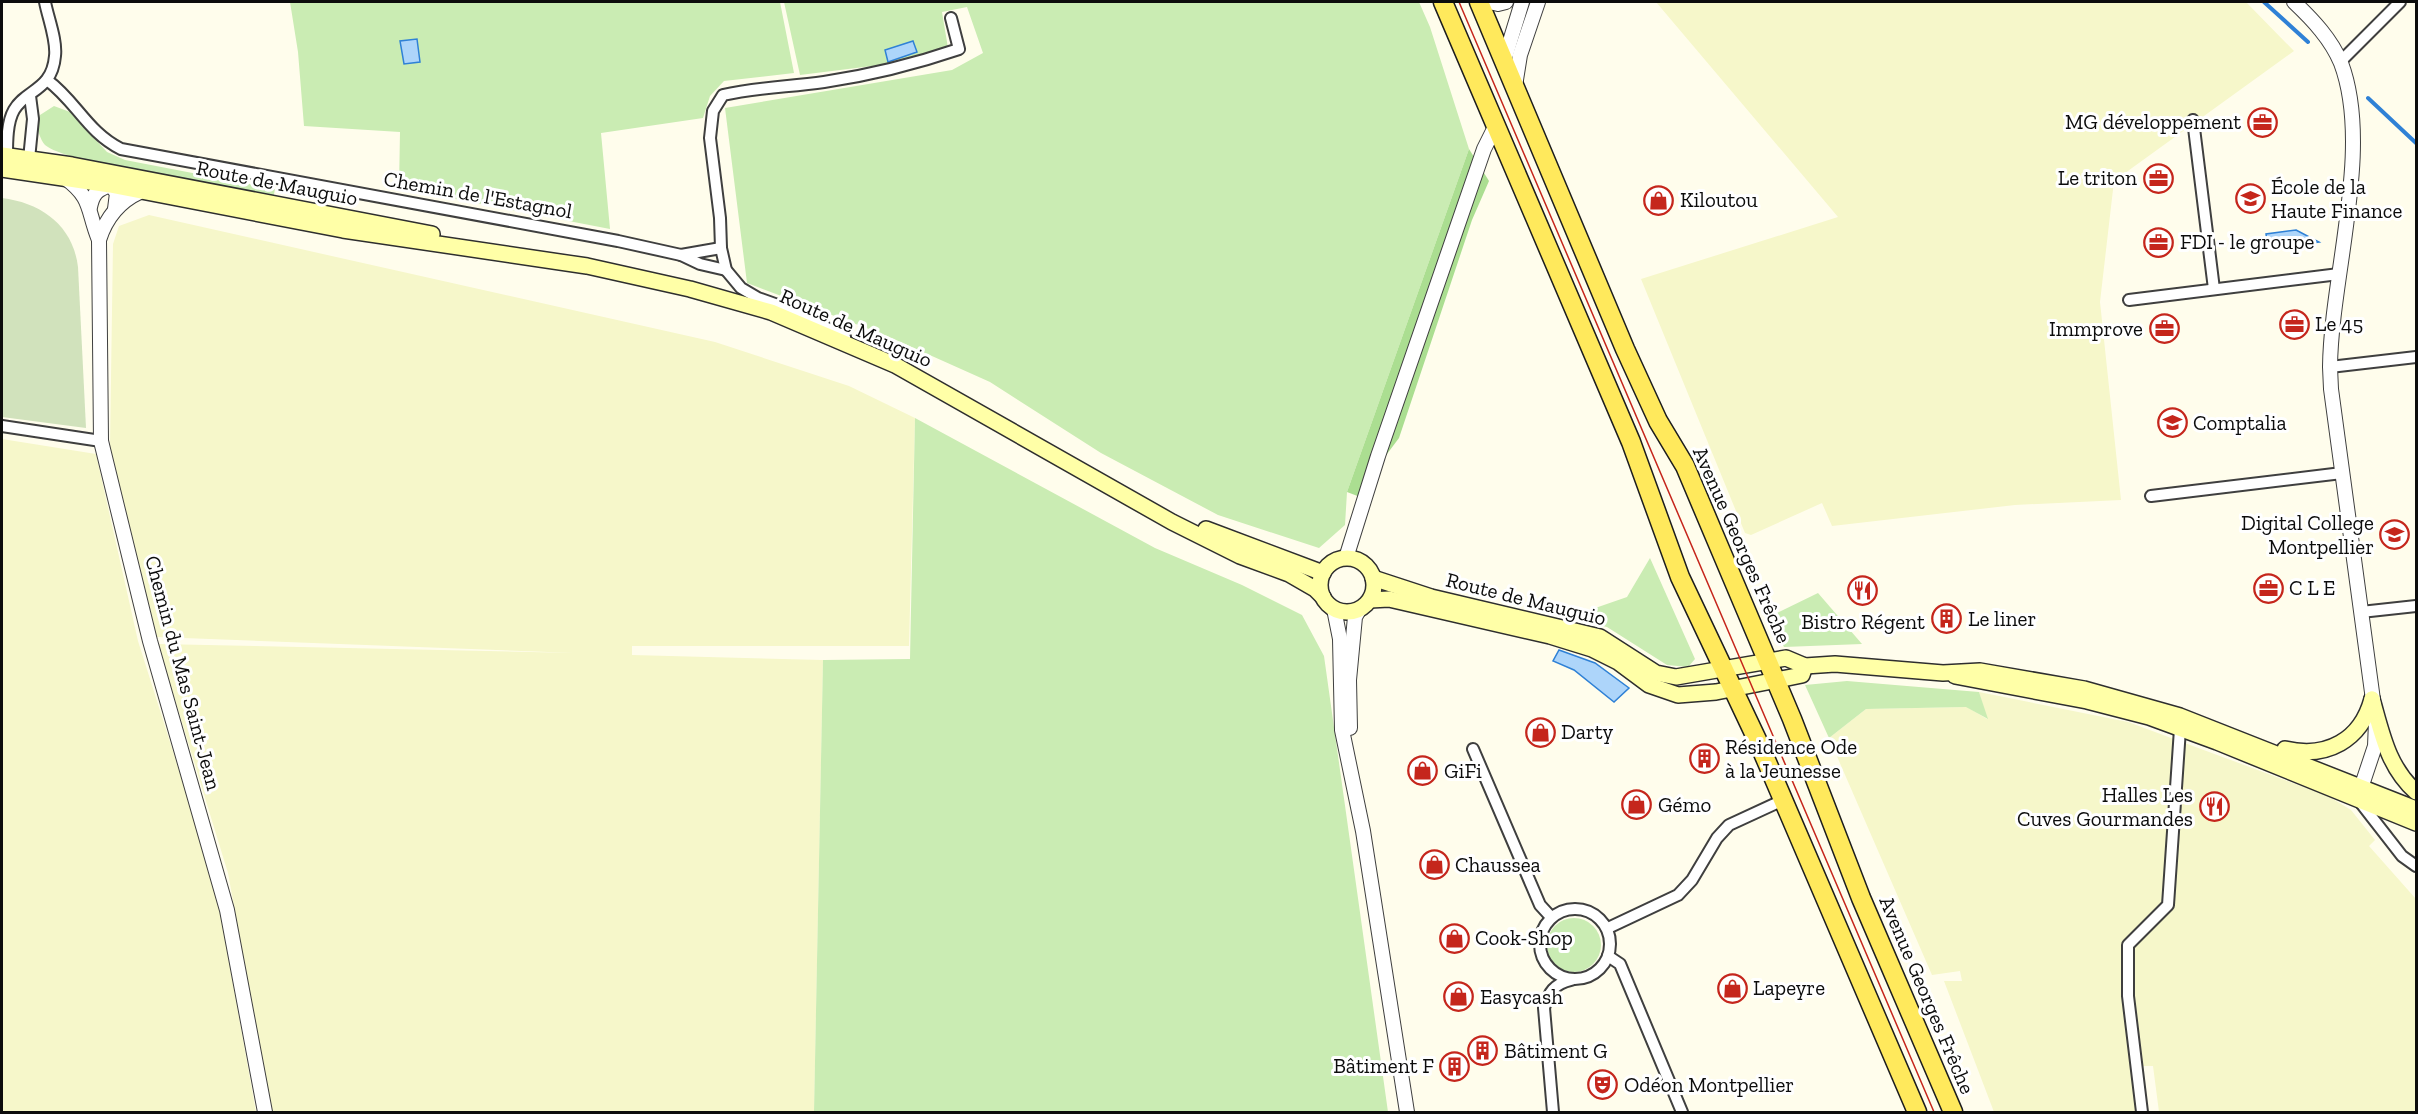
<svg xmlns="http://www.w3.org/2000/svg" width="2418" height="1114" font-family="'Zilla Slab',serif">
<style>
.farmland{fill:#f6f7ca}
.green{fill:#caecb3}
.forest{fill:#abde91}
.cemetery{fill:#d1e2bc}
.water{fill:#add5fa;stroke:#2f81d6;stroke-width:1.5}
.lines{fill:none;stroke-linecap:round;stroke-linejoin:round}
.stream{stroke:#2f81d6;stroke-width:4}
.minor-casing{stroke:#3f3f3f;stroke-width:14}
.tertiary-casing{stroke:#3f3f3f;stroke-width:16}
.secondary-casing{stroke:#2e2e2e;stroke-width:18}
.primary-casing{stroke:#1d1d1d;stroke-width:21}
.minor{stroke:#fff;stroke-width:10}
.tertiary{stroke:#fff;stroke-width:14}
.secondary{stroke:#ffffa7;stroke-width:15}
.primary{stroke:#ffe95c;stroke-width:18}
.tram{stroke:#c5261c;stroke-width:1.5}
.labels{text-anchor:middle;stroke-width:6;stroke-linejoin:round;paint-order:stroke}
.poi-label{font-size:21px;fill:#0c0c0c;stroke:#fff;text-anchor:start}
.street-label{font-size:21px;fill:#0c0c0c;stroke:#fff}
</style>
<rect width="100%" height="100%" fill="#fffdec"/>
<g class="farmland">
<path d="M 1656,2 L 2246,2 L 2294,51 L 2114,181 L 2100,302 L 2121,500 L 2015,505 L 1832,526 L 1822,503 L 1751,535 L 1745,533 L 1641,279 L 1838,217 Z"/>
<path d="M 149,215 L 715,342 L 849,386 L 915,418 L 909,646 L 632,646 L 632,655 L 823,660 L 814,1112 L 271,1112 L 228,873 L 158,644 L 575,653 L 157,637 L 110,446 L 113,244 L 119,226 Z"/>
<path d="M 2,439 L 96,454 L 138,641 L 215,884 L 256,1112 L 2,1112 Z"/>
<path d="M 1979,692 L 2128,722 L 2328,796 L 2351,810 L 2375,840 L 2369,846 L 2416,899 L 2416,1112 L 2159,1112 L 2153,1066 L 2133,1066 L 2139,1112 L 1994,1112 L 1944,981 L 1962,981 L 1960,971 L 1932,975 L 1829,738 L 1866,709 L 1967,707 L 1987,719 Z"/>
</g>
<g class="green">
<path d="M 290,2 L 780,2 L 794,73 L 724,81 L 710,96 L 703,118 L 601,133 L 610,229 L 399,188 L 400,132 L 304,126 L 298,52 Z"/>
<path d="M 784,2 L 1419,2 L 1430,27 L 1469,149 L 1347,492 L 1345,525 L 1319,548 L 1218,515 L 1101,453 L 990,382 L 885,335 L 747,283 L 725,108 L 952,70 L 983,53 L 967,7 L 942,12 L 948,48 L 904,62 L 800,75 Z"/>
<path d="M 54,106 L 70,112 L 107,152 L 125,160 L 275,189 L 273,199 C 234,191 67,164 45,145 C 40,139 38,131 37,124 L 40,115 Z"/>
<path d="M 915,418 L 1155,548 L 1242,585 L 1302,615 L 1324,656 L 1388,1112 L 814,1112 L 823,660 L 910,659 Z"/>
<path d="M 1650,558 L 1695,659 L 1688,667 L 1667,665 L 1607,627 L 1579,621 L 1578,614 L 1627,597 Z"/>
<path d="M 1818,593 L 1862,644 L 1784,647 L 1769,617 Z"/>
<path d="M 1847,681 L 1979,692 L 1988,719 L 1966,707 L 1866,709 L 1829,738 L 1805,685 Z"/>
<circle cx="1574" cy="945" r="27"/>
</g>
<path class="forest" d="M 1469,149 L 1489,181 L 1472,220 L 1399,438 L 1384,458 L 1368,500 L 1347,492 Z"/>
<path class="cemetery" d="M 2,198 C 42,203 73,226 78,267 L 86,428 L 2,417 Z"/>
<g class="water">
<path d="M 417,39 L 420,62 L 404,64 L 400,41 Z"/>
<path d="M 913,41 L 917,52 L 888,62 L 885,50 Z"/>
<path d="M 2296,230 L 2319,242 L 2268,249 L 2266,234 Z"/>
<path d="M 1559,650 L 1595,663 L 1629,688 L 1614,702 L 1574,670 L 1553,661 Z"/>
</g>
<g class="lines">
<g class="stream">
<path d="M 2264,2 L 2308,42"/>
<path d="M 2368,98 L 2416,143"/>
</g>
<defs>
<g id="minor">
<path d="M 2340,62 L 2400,2"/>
<path d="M 47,80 C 76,101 87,132 121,149 L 618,241 L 681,255 L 700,264 L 726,270"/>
<path d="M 2193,120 L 2214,289"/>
<path d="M 7,156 C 7,142 7,122 14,110 C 26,89 52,91 55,56 C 57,40 48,18 45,2"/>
<path d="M 29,159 L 33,119 L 30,96"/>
<path d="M 681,255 L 721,248"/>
<path d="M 2129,300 L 2339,274"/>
<path d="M 845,337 L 789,309 L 758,298 L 741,288 L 726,270 L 721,248 L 720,218 L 710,138 L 713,111 L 723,95 C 757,87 790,87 824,82 C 871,75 915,64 959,49 L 951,18"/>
<path d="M 2330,367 L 2416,357"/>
<path d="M 2,426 L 101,441"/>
<path d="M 2151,496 L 2342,473"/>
<path d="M 2361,612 L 2416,606"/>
<path d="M 1473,749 L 1540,905 L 1551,917"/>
<path d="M 2360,802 L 2402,856 L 2416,866"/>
<circle cx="1575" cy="944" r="35"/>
<path d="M 1608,928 L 1678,895 L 1692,880 L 1717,838 L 1729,825 L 1783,800"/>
<path d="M 1608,956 L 1620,964 L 1682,1112"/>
<path d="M 1553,1112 L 1544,1008 C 1549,992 1554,984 1571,980"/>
<path d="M 2142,1112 L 2128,996 L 2128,945 L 2168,905 L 2180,729"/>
</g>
<g id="tertiary">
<path d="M 1489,2 L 1498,4 L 1506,2"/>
<path d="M 2294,2 C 2313,20 2331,39 2341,63 C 2373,148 2331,275 2330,367 L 2331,389 L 2376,722 L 2375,746 L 2358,797"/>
<path d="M 1504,61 L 1522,2"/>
<path d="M 1515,86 L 1520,55 L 1538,2"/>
<path d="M 65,178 C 93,198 87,211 99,240"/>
<path d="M 140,192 C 118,202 106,218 99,240 L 101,441 L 150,641 L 227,910 L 265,1112"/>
<path d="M 90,207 C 93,193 97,190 110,185 L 117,193 L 115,209"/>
<path d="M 1346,558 L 1378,456 L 1484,149 L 1496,125"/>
<path d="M 1334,609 L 1340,639 L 1342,730 L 1363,831 L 1407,1112"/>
<path d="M 1350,728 L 1349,680 L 1355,617 L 1359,610"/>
</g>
<g id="secondary">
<path d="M 2,155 L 72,165 L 432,234"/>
<path d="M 2,169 L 110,185 L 343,230 L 587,266 L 690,289 L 771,312 L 895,365 L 1172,522 L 1240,556 L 1289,574 L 1315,589 L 1323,597"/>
<path d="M 1206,529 L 1323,573"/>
<circle cx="1347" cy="585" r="27"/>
<path d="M 1373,578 L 1431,597 L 1600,637 L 1656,673 L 1676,677 L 1786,658 L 1805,666 L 1835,664 L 1943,673 L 1980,671 L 2084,689 L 2180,716 L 2416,809"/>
<path d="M 1370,600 L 1389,599 L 1550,636 L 1592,649 L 1618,662 L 1649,685 L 1678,695 L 1716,692 L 1802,675 L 1805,666"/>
<path d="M 1955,676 L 2087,701 L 2149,717 L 2217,742 L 2416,823"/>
<path d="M 2372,699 C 2382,734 2388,767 2416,792"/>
<path d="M 2285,749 C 2327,759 2361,740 2372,699"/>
</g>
<g id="primary">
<path d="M 1443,2 L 1631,442 L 1680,577 L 1760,746 L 1917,1112"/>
<path d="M 1479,2 L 1625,349 L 1658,421 L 1685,466 L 1715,537 L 1792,719 L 1861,898 L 1953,1112"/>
</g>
</defs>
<use href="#minor" class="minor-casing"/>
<use href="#tertiary" class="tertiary-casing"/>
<use href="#secondary" class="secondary-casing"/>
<use href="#primary" class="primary-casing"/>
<use href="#minor" class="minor"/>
<use href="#tertiary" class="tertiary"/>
<use href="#secondary" class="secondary"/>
<use href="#primary" class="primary"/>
<path class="tram" d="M 1459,2 L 1934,1112"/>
</g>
<defs>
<symbol id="office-ring" viewBox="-11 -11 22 22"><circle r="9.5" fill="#fff" stroke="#c5261c" stroke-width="1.5"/><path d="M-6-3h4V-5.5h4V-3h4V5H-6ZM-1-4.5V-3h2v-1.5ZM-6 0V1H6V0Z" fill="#c5261c"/></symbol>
<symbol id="university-ring" viewBox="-11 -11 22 22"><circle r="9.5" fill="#fff" stroke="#c5261c" stroke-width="1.5"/><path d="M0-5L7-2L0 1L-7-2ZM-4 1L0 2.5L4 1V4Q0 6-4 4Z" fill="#c5261c"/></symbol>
<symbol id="shop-ring" viewBox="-11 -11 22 22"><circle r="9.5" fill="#fff" stroke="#c5261c" stroke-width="1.5"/><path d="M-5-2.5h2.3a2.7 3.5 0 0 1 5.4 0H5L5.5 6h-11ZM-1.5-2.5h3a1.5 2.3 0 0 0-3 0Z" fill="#c5261c"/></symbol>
<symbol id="restaurant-ring" viewBox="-11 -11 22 22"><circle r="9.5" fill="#fff" stroke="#c5261c" stroke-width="1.5"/><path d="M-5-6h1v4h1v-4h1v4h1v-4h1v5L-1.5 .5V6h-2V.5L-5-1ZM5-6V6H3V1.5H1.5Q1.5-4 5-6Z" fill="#c5261c"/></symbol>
<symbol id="building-ring" viewBox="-11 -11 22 22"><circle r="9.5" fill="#fff" stroke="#c5261c" stroke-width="1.5"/><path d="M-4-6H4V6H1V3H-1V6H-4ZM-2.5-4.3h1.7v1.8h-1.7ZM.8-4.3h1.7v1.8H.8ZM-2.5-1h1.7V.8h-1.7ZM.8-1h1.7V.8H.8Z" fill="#c5261c"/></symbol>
<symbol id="theatre-ring" viewBox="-11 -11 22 22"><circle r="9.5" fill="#fff" stroke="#c5261c" stroke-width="1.5"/><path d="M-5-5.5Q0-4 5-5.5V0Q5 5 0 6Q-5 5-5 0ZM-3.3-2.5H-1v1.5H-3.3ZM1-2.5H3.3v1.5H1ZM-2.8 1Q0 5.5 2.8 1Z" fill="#c5261c"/></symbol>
</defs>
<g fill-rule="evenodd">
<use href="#office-ring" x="2246" y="106" width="33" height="33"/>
<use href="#office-ring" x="2142" y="162" width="33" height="33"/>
<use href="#university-ring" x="2234" y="182" width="33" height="33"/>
<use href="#shop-ring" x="1642" y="184" width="33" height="33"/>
<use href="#office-ring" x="2142" y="226" width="33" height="33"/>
<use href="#office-ring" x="2278" y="308" width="33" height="33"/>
<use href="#office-ring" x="2148" y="312" width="33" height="33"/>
<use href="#university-ring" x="2156" y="406" width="33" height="33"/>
<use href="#university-ring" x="2378" y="518" width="33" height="33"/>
<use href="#office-ring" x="2252" y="572" width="33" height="33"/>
<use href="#restaurant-ring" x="1846" y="574" width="33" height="33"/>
<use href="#building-ring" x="1930" y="602" width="33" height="33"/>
<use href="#shop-ring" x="1524" y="716" width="33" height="33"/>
<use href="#building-ring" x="1688" y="742" width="33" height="33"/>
<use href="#shop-ring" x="1406" y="754" width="33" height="33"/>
<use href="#shop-ring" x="1620" y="788" width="33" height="33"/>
<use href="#restaurant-ring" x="2198" y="790" width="33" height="33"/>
<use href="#shop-ring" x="1418" y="848" width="33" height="33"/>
<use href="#shop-ring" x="1438" y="922" width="33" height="33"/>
<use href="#shop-ring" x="1716" y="972" width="33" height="33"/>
<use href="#shop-ring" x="1442" y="980" width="33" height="33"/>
<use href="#building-ring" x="1466" y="1034" width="33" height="33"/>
<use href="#building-ring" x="1438" y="1050" width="33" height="33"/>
<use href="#theatre-ring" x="1586" y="1068" width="33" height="33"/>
</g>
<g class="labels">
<g class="poi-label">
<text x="2241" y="129" text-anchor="end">MG développement</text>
<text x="2137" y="185" text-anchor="end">Le triton</text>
<text x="2271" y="194">École de la<tspan x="2271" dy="24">Haute Finance</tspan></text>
<text x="1680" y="207">Kiloutou</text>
<text x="2180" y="249">FDI - le groupe</text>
<text x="2315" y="331">Le 45</text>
<text x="2143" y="336" text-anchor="end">Immprove</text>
<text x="2193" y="430">Comptalia</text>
<text x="2374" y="530" text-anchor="end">Digital College<tspan x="2374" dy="24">Montpellier</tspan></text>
<text x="2289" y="595">C L E</text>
<text x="1968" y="626">Le liner</text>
<text x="1863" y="629" text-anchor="middle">Bistro Régent</text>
<text x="1561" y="739">Darty</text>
<text x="1725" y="754">Résidence Ode<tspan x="1725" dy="24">à la Jeunesse</tspan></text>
<text x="1444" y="778">GiFi</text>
<text x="2193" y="802" text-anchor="end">Halles Les<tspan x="2193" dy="24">Cuves Gourmandes</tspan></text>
<text x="1658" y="812">Gémo</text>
<text x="1455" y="872">Chaussea</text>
<text x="1475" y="945">Cook-Shop</text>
<text x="1753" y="995">Lapeyre</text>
<text x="1480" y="1004">Easycash</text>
<text x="1504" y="1058">Bâtiment G</text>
<text x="1434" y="1073" text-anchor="end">Bâtiment F</text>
<text x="1624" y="1092">Odéon Montpellier</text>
</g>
<g class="street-label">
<text transform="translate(277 183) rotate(11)" y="7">Route de Mauguio</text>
<text transform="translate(478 195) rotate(10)" y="7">Chemin de l'Estagnol</text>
<text transform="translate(856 328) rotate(24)" y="7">Route de Mauguio</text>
<text transform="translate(1742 545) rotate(66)" y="7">Avenue Georges Frêche</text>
<text transform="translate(1526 599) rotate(14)" y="7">Route de Mauguio</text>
<text transform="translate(183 673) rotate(75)" y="7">Chemin du Mas Saint-Jean</text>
<text transform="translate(1927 995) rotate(67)" y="7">Avenue Georges Frêche</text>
</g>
</g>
<rect width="2418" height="1114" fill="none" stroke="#0c0c0c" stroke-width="6"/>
</svg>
